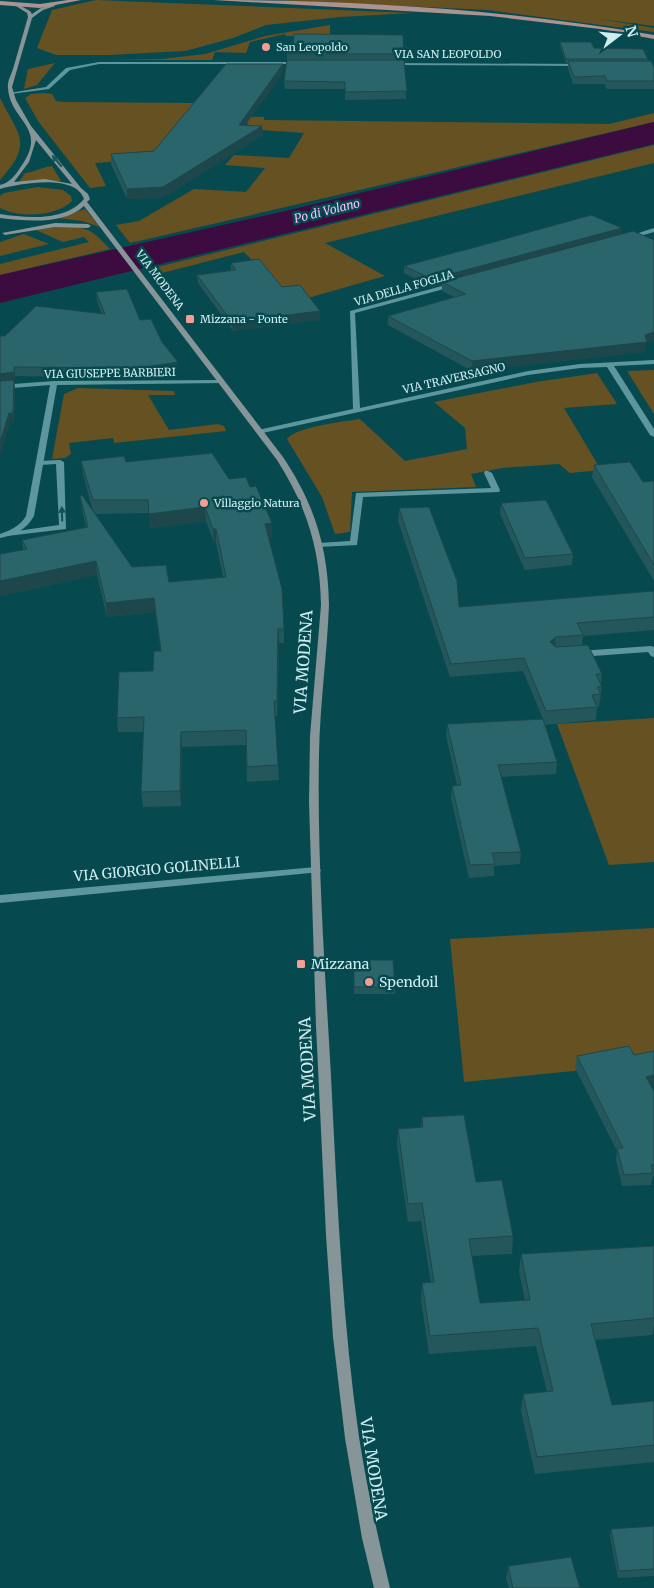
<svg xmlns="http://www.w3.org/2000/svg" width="654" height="1588" font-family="Merriweather,serif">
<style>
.green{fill:#665123}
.water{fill:#3c0c40}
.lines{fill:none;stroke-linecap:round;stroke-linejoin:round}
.lane{fill:#5d979d;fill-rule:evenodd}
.street{fill:#5d979d;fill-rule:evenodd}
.secondary{fill:#869597;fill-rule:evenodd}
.primary{fill:#ae9291;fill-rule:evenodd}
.wall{fill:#24575c;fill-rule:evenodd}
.shaded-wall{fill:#1d474b}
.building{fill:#2a656b;stroke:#1d474b}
.oneway{fill:#19555b}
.oneway2{fill:#0f5258}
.poi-dot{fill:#f59c95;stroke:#064a50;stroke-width:2}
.labels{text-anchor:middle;stroke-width:5;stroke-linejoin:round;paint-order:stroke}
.far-poi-label{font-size:11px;fill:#cfecef;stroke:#064a50;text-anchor:start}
.far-street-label{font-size:11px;fill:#cfecef;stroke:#064a50}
.far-water-label{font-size:12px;font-style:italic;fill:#fabffe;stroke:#064a50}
.street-label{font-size:14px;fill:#cfecef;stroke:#064a50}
.poi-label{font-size:14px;fill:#cfecef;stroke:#064a50;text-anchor:start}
.near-street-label{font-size:16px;fill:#cfecef;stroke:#064a50}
</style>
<rect width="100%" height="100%" fill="#064a50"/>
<g class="green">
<path d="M 96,0 L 413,13 L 340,17 L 266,25 L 233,38 L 185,51 L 109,55 L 56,55 L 37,48 L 52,10 Z"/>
<path d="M 274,0 L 654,0 L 654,26 L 599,19 L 654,28 L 654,32 L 488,10 Z"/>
<path d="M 330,25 L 330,36 L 286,36 L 285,34 L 250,42 L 246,53 L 215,52 L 212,60 L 106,60 L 162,59 L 205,54 L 265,36 Z"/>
<path d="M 55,63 L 37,85 L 24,89 L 28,69 Z"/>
<path d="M 44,93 L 52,94 L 56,101 L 63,102 L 193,103 L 191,116 L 264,117 L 264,120 L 609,124 L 654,113 L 654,122 L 130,243 L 116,225 L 139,221 L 194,189 L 246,192 L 265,168 L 225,165 L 234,155 L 289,158 L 304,133 L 246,129 L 248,123 L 181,122 L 175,158 L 95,163 L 106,186 L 90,188 L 38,121 L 25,98 L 31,94 Z"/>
<path d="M 0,98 C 19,136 34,143 0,180 Z"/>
<path d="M 654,145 L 654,163 L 325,243 L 385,276 L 294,302 L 244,252 L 154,275 L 149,269 Z"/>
<path d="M 52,166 L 61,181 L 19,182 L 25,173 C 35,172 42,167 52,166 Z"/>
<path d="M 38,187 L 63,190 L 71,196 L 72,201 C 56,217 19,218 0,208 L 0,196 L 4,193 Z"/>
<path d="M 85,209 L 100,227 L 82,221 L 57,218 Z"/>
<path d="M 62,226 C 89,227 92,230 110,249 L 0,275 L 0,264 L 89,242 L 84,237 L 63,242 L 36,230 Z"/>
<path d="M 24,234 L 49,244 L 0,256 L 0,242 Z"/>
<path d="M 654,370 L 654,414 L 627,371 Z"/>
<path d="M 597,373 L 617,404 L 564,408 L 601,470 L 570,473 L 559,464 L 502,468 L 471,474 L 476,487 L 352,492 L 350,532 L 335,534 L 322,497 L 287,439 C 298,426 343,422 360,419 L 405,461 L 467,449 L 465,428 L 434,402 L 536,382 Z"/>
<path d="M 78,388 L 174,391 L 175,395 L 148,395 L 169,430 L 218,424 L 224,426 L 226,431 L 114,443 L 113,438 L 69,443 L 71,454 L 65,458 L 52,459 L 64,394 Z"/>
<path d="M 654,718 L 654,862 L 609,865 L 557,724 Z"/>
<path d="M 654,928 L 654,1063 L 464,1082 L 450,939 Z"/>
</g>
<path class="water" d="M 654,122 L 654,144 L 0,303 L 0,275 L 281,212 Z"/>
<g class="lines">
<g class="lane">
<path d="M 60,460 L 64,462 L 66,529 L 7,536 L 7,532 L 10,532 L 59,525 L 56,464 L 40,465 L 36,463 L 40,461 Z"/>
<path d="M 485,471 L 488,471 L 492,473 L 500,490 L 499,492 L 363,497 L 357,545 L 319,547 L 315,545 L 319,543 L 350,541 L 356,493 L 491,488 L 484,473 Z"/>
</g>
<g class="street">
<path d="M 99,62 L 299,62 L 301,63 L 299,64 L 99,64 L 70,70 L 49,89 L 11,94 L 9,93 L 46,87 L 66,68 Z"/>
<path d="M 389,63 L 582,64 L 584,65 L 582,66 L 391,65 Z"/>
<path d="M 654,228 L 654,232 L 626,240 L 623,238 Z"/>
<path d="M 453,283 L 455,284 L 455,286 L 355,313 L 360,408 L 528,371 L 580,364 L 654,360 L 654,364 L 614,366 L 654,429 L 654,437 L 650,435 L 607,367 L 580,368 L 528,375 L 258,434 L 258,430 L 353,409 L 350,311 Z"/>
<path d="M 221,380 L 224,382 L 223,383 L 57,385 L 34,516 C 26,530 15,535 0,538 L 0,534 C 11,530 20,526 26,516 L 50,385 L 0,389 L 0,385 L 54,381 Z"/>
<path d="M 651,646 L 654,647 L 654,657 L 651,656 L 648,652 L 579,657 L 575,654 L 579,651 Z"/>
<path d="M 316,867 L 321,870 L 320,872 L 0,903 L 0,895 Z"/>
</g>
<g class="secondary">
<path d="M 54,4 L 55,6 L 43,10 L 32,18 L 12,87 L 16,100 L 31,126 L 81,188 L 88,194 L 90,199 L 87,202 L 283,457 C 315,505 328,548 329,605 C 327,655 320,704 319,754 C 317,861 325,969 331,1076 C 337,1197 342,1318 359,1437 C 367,1488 378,1538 390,1588 L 374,1588 L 362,1538 L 345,1438 L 333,1337 L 326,1235 L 316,1026 L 309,802 L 310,736 L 321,605 C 320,549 307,507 277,460 L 84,206 C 64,225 26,221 0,218 L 0,214 C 26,218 65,222 84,199 C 75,173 19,184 0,189 L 0,185 C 9,183 15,176 20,168 C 50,127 10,122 8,88 C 7,82 11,75 13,69 C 18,52 23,34 28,17 L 27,13 L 16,6 L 19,5 L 30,11 L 32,14 L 41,8 ZM 36,140 L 72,184 L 45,179 L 14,182 L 29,162 Z"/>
<path d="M 55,223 L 88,224 L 91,226 L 88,228 L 55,227 L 5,235 L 2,233 Z"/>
</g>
<g class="primary">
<path d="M 68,0 L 81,0 L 40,8 L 0,5 L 0,1 L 40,4 Z"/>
<path d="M 213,0 C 361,0 509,10 654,35 L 654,39 L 600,29 L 490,16 Z"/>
</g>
</g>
<g class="wall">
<path d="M 560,42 L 594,48 L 648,59 L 648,61 L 654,67 L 654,89 L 607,89 L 604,84 L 573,84 L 568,68 L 568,63 L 566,63 L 560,46 Z"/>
<path d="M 287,54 L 404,54 L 406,99 L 345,100 L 345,89 L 285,89 L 284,81 L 287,60 Z"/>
<path d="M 283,73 L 245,125 L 263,135 L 164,197 L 127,199 L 111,164 L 111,154 L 154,151 Z"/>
<path d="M 622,234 L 646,343 L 645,352 L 472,371 L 388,325 L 388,316 L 454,297 L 442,291 L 442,284 L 432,287 L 404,273 L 404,266 Z"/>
<path d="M 231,263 L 320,311 L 320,320 L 233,331 L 198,283 L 197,275 L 231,270 Z"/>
<path d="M 96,292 L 140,320 L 162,342 L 178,362 L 178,372 L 140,378 L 15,376 L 15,382 L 14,382 L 15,390 L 14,423 L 10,423 L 5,336 L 102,314 L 97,301 Z"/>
<path d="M 81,461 L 126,462 L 229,479 L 272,537 L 269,537 L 284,629 L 284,643 L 279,643 L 277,716 L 275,716 L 279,780 L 247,782 L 246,745 L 182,747 L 181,806 L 143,807 L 141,792 L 144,732 L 118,732 L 117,718 L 153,671 L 161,651 L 155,612 L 107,617 L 97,575 L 0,596 L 0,554 L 23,550 L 22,540 L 86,527 L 82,510 L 80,496 L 93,511 L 83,474 ZM 149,513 L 150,528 L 206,521 L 214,543 L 216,543 L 223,577 L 169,582 L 132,567 L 95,514 Z"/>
<path d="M 594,465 L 643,482 L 654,481 L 654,581 L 592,477 Z"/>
<path d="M 501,503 L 573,554 L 572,565 L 525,570 L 500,514 Z"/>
<path d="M 399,508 L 459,607 L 654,591 L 654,630 L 583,636 L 582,645 L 602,674 L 601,684 L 602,687 L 599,707 L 597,708 L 596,720 L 545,725 L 557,762 L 556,774 L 501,777 L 521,852 L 520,864 L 494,866 L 494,876 L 469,878 L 451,798 L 452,786 L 457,785 L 446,736 L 447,724 L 543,719 L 523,671 L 450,677 L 398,521 Z"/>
<path d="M 354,960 L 395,987 L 395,994 L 354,994 Z"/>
<path d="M 577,1056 L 652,1087 L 654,1091 L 654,1176 L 653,1176 L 651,1185 L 622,1186 L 616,1160 L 617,1151 L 575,1068 Z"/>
<path d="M 422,1117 L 476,1182 L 513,1236 L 512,1254 L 472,1256 L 480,1303 L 525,1301 L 519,1272 L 521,1254 L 654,1246 L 654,1333 L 652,1335 L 595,1340 L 612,1405 L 654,1401 L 654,1462 L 535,1474 L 521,1411 L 523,1394 L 547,1392 L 536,1346 L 429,1354 L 421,1300 L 422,1283 L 431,1283 L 421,1221 L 408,1222 L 397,1146 L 398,1129 L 421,1127 Z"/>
<path d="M 654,1526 L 654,1576 L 618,1578 L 610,1536 L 611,1529 Z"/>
<path d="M 508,1566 L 580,1588 L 509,1588 L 506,1579 Z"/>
</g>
<g class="shaded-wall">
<path d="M 283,64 L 283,73 L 239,134 L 239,125 Z"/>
<path d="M 262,126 L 263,135 L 164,197 L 127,199 L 127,189 Z"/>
<path d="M 622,228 L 621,235 L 442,282 L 442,284 L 432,287 L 432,279 Z"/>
<path d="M 320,311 L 320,320 L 233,331 L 232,322 Z"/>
<path d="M 654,332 L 654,341 L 646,343 L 645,352 L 472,371 L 472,361 L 645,335 Z"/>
<path d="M 178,362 L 178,372 L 140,378 L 140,368 Z"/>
<path d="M 14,367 L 15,376 L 15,382 L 14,382 L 15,390 L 14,423 L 10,423 L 0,456 L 0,374 Z"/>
<path d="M 205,507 L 206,521 L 150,528 L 149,514 Z"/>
<path d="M 272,523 L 272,537 L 266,537 L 265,524 Z"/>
<path d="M 213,529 L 216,529 L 216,543 L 214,543 Z"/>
<path d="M 96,561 L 97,575 L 0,596 L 0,581 Z"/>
<path d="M 154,598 L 155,612 L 107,617 L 106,603 Z"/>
<path d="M 278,629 L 279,643 L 277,716 L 277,701 Z"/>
<path d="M 556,637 L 555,650 L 550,642 Z"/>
<path d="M 181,732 L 182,747 L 181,806 L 180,791 Z"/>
<path d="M 654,1075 L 654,1086 L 644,1088 L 646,1077 Z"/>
<path d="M 654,1324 L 654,1333 L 652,1335 Z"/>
</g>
<g class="building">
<path d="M 294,34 L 403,35 L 404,54 L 287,54 L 288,47 L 293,47 Z"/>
<path d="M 560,42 L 591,42 L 594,48 L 643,49 L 648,59 L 566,59 Z"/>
<path d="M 287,60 L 404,60 L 407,91 L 345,92 L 345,82 L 284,81 Z"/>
<path d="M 568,61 L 651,61 L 654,67 L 654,81 L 607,81 L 605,76 L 574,77 Z"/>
<path d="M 226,64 L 283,64 L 239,125 L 262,126 L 163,187 L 127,189 L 111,154 L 154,151 Z"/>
<path d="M 591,215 L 622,228 L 432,279 L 404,266 L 476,247 Z"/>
<path d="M 633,231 L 654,240 L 654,332 L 645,335 L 647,342 L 472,361 L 388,316 L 466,294 L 442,282 Z"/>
<path d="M 259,259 L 282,287 L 300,285 L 320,311 L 232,322 L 197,275 L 236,270 L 231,263 Z"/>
<path d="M 127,289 L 140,320 L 151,319 L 162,342 L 178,362 L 140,368 L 14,367 L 14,372 L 0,374 L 0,336 L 5,336 L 36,306 L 105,314 L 96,292 Z"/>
<path d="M 14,380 L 13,413 L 9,413 L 0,442 L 0,381 Z"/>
<path d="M 212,453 L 229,479 L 246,477 L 250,487 L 256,486 L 272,523 L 265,524 L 282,589 L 284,629 L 278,629 L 277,701 L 274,701 L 278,765 L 247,767 L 246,730 L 181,732 L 180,791 L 141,792 L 144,717 L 117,718 L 119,672 L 153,671 L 154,651 L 161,651 L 154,598 L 106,603 L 96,561 L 0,581 L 0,554 L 27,549 L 22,540 L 88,527 L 80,496 L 82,495 L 132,567 L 166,565 L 169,582 L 226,577 L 216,529 L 213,529 L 205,507 L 149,514 L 148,500 L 93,500 L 81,461 L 124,456 L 126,462 Z"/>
<path d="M 630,462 L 643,482 L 654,481 L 654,565 L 594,465 Z"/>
<path d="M 546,500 L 573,554 L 525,558 L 501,503 Z"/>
<path d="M 429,507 L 457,581 L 459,607 L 654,591 L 654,617 L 577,623 L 583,635 L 556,637 L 550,642 L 556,647 L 588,645 L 602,674 L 596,674 L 602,687 L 597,687 L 601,694 L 592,695 L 597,707 L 546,711 L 524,658 L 451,664 L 399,508 Z"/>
<path d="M 543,719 L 557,762 L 498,765 L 521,852 L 492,853 L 495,864 L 470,865 L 452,786 L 461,785 L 447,724 Z"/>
<path d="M 354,960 L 393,960 L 395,987 L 354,987 Z"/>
<path d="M 629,1046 L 634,1055 L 654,1051 L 654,1075 L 646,1077 L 654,1091 L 654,1165 L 651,1165 L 653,1173 L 624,1175 L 617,1148 L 623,1148 L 577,1056 Z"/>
<path d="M 464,1115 L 476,1182 L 502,1180 L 513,1236 L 469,1239 L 480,1303 L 530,1300 L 521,1254 L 654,1246 L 654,1318 L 591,1324 L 612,1405 L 654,1401 L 654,1445 L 537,1457 L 523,1394 L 553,1391 L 538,1328 L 430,1336 L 422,1283 L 434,1282 L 422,1203 L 408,1204 L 398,1129 L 423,1127 L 422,1117 Z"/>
<path d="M 654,1526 L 654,1569 L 619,1571 L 611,1529 Z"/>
<path d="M 571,1557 L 580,1588 L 513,1588 L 508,1566 Z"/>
</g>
<defs><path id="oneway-solid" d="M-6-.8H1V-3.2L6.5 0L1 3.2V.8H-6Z" transform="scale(1.25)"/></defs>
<use class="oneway" href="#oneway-solid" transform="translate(57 161) rotate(-130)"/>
<use class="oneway2" href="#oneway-solid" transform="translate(62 514) rotate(-92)"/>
<g class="poi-dot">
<circle cx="266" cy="47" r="5"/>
<rect x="185" y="314" width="10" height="10" rx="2.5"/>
<circle cx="204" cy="503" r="5"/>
<rect x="296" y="959" width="10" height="10" rx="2.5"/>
<circle cx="369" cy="982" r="5"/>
</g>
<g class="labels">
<g class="far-poi-label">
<text x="276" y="51">San Leopoldo</text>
<text x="200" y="323">Mizzana - Ponte</text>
<text x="214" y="507">Villaggio Natura</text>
</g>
<g class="far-street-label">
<text x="448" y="58">VIA SAN LEOPOLDO</text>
<text transform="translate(160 280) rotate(53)" y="4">VIA MODENA</text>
<text transform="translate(404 288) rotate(-16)" y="4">VIA DELLA FOGLIA</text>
<text transform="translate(110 373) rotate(-1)" y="4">VIA GIUSEPPE BARBIERI</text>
<text transform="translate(454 378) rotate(-13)" y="4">VIA TRAVERSAGNO</text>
</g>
<g class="far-water-label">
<text transform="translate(327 211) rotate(-14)" y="4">Po di Volano</text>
</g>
<g class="street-label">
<text transform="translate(157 869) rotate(-5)" y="5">VIA GIORGIO GOLINELLI</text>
</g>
<g class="poi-label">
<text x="311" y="969">Mizzana</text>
<text x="379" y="987">Spendoil</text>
</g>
<g class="near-street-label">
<text transform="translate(303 662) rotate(-86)" y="6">VIA MODENA</text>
<text transform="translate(307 1069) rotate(-93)" y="6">VIA MODENA</text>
<text transform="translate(374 1469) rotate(81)" y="6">VIA MODENA</text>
</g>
</g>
<g transform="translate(619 35) rotate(74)" stroke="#064a50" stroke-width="4" paint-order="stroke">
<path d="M0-4L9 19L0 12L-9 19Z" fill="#cfecef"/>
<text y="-8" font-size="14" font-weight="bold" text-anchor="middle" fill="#cfecef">N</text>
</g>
</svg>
